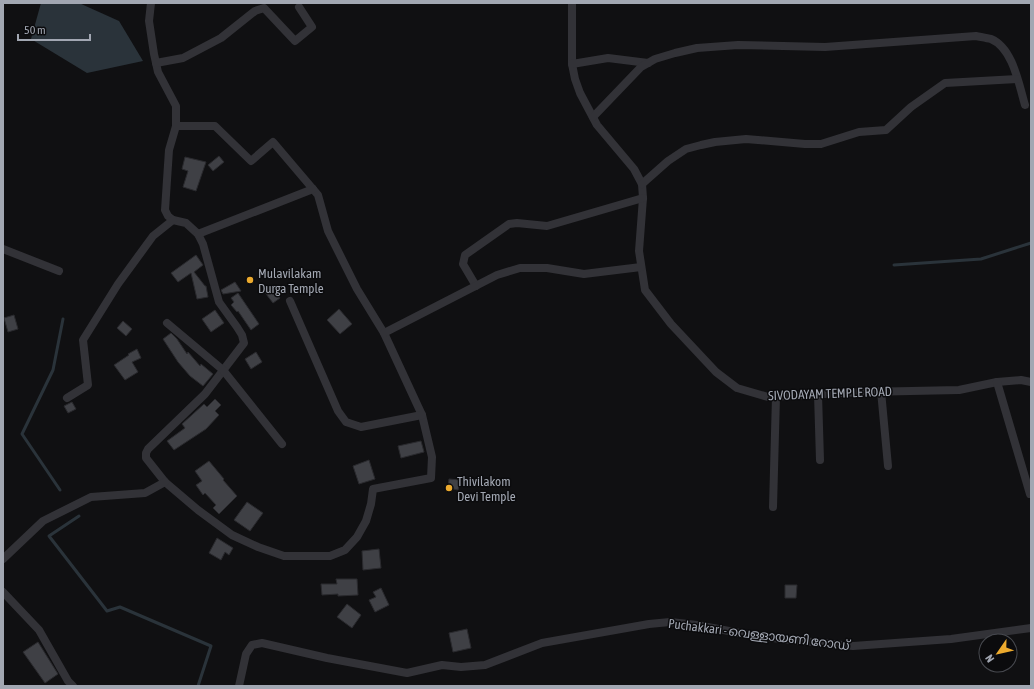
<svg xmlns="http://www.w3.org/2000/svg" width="1034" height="689" font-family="'Asap Condensed','Noto Sans Malayalam',sans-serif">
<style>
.water{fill:#2a333a}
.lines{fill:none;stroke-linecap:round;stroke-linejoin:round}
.stream{stroke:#2a333a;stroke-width:3}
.building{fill:#3f4045;stroke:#2a2a2e}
.minor{stroke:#323237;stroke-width:8}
.poi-dot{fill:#ecaa2e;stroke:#0b0b0d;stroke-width:1.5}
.labels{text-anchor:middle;stroke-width:3;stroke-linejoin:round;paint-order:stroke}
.poi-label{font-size:13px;fill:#a2a7b2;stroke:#0b0b0d;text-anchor:start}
.street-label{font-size:13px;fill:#a2a7b2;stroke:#0b0b0d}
</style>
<rect width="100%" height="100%" fill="#101012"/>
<path class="water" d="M 41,3 L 79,3 L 119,21 L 143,61 L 87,73 L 31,39 Z"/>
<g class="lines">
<g class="stream">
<path d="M 894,265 L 981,259 L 1031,243"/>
<path d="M 60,490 L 22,434 L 53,370 L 63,319"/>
<path d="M 79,516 L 49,536 L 107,611 L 120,607 L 211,646 L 198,686"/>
</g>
</g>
<g class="building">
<path d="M 219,156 L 224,162 L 213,171 L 208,165 Z"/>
<path d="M 185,157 L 206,162 L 196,191 L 183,187 L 188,171 L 182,169 Z"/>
<path d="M 196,255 L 203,265 L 194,272 L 205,286 L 206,286 L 208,297 L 197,299 L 191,273 L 178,282 L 171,273 Z"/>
<path d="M 235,282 L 241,291 L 223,294 L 221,290 Z"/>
<path d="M 270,285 L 280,298 L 273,303 L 263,290 Z"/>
<path d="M 238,293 L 259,324 L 251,330 L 238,311 L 237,312 L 231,305 L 234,302 L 231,298 Z"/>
<path d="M 339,309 L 352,324 L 340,334 L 327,320 Z"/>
<path d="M 215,310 L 224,323 L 211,332 L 202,319 Z"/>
<path d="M 14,315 L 18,329 L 8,332 L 4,318 Z"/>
<path d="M 123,321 L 132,329 L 126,336 L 117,328 Z"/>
<path d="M 171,333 L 177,339 L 187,354 L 188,352 L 200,366 L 201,364 L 213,374 L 203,386 L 190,376 L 178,362 L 163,339 Z"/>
<path d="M 137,349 L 141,358 L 132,362 L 138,372 L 125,380 L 114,365 L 129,355 L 128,354 Z"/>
<path d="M 256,352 L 262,362 L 251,369 L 245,359 Z"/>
<path d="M 215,399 L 221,405 L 215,411 L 219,415 L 206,429 L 174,450 L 167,441 L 185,428 L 182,424 L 204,404 L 207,407 Z"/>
<path d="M 72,402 L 76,409 L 68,413 L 64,406 Z"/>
<path d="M 421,441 L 424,452 L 401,458 L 398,446 Z"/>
<path d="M 369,460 L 375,479 L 359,484 L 353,466 Z"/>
<path d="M 209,461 L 224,479 L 223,480 L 237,496 L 219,514 L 213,508 L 216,505 L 205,493 L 203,495 L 196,485 L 202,481 L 195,471 Z"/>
<path d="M 449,479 L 460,480 L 458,490 L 448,488 Z"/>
<path d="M 247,502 L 263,513 L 250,531 L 234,520 Z"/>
<path d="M 217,538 L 233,548 L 229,555 L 225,552 L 221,560 L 209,553 Z"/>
<path d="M 379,549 L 381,568 L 363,570 L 362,551 Z"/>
<path d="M 336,579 L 357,579 L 358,595 L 338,596 L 338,594 L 322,595 L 321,584 L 337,584 Z"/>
<path d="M 785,585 L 797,585 L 796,598 L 785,598 Z"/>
<path d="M 381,588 L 389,605 L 375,612 L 369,600 L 376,597 L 373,592 Z"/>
<path d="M 347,604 L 361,615 L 352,628 L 337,617 Z"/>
<path d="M 467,629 L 471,648 L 453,652 L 449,633 Z"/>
<path d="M 38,642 L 58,674 L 45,683 L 23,652 Z"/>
</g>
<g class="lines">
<g class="minor">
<path d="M 151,3 L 149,21 L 154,54 L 158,72 L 176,106 L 176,126 L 169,150 L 165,210 L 168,216 L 173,220 L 186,223 L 198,234 L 203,244 L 219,302 L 237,327 L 242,335 L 244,343 L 205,394 L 148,449 L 146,453 L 146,458 L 165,482 L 198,510 L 232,535 L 258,547 L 284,556 L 330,556 L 345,550 L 357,537 L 366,521 L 371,504 L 373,489 L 431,478 L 432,457 L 422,415 L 384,333 L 357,289 L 328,231 L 318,195 L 273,142 L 251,161 L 215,126 L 176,126"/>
<path d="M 572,3 L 572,64 L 575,79 L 580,93 L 597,125 L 634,169 L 642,184 L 643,198 L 639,251 L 645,290 L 671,324 L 716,372 L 737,388 L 768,397 L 863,392 L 959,390 L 997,382 L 1021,380 L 1031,382"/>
<path d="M 156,63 L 183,58 L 221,38 L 255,11 L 264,8 L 295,41 L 312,27 L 299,7"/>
<path d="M 572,64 L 608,58 L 648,63"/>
<path d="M 593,117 L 641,67 L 655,59 L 675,53 L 697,48 L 738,45 L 825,47 L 976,36 C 981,37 987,38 991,39 C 1013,48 1019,85 1025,105"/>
<path d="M 642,184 L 668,161 L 686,149 L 701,145 L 715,142 L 746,139 L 805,144 L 821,144 L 859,132 L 886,130 L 911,107 L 945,83 L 1017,79"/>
<path d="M 198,234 L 313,189"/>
<path d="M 3,249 L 59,271"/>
<path d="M 476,286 L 463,264 L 465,255 L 509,224 L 517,223 L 547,226 L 643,198"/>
<path d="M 290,301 L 338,411 L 346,422 L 361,427 L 422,415"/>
<path d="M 167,323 L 223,370 L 282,444"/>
<path d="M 384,333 L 497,275 L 520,268 L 547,268 L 584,274 L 641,267"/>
<path d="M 997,382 L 1030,494"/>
<path d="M 881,391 L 888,466"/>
<path d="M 818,394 L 820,460"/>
<path d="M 67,398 L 88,385 L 83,340 L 118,284 L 153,236 L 173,220"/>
<path d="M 773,507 L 776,396"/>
<path d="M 3,559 L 43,521 L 91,497 L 145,493 L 165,482"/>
<path d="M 3,592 L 39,630 L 68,681 L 73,686"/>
<path d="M 239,686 L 246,654 L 252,645 L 262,643 L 327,658 L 407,673 L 442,665 L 461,667 L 485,665 L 542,643 L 649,624 L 670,622 L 697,625 L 761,637 L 853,646 L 951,639 L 1031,628"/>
</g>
</g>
<g class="poi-dot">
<circle cx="250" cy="280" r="4"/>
<circle cx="449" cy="488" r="4"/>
</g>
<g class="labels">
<g class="poi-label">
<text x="258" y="278">Mulavilakam<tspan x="258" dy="15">Durga Temple</tspan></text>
<text x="457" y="486">Thivilakom<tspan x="457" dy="15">Devi Temple</tspan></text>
</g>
<g class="street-label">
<text transform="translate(830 393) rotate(-2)" y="5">SIVODAYAM TEMPLE ROAD</text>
<text transform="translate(759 634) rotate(7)" y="5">Puchakkari - വെള്ളായണി റോഡ്</text>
</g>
</g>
<rect width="1034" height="689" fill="none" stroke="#a2a7b2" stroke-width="8"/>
<g transform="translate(998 653) rotate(236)"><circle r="19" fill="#0b0b0d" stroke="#47494f"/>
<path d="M0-3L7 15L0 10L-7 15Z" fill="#ecaa2e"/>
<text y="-6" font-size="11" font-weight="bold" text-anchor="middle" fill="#a2a7b2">N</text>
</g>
<path d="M18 34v6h72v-6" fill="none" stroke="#a2a7b2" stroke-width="2"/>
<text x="24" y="34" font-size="12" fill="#a2a7b2" stroke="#0b0b0d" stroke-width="3" paint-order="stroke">50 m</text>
</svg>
